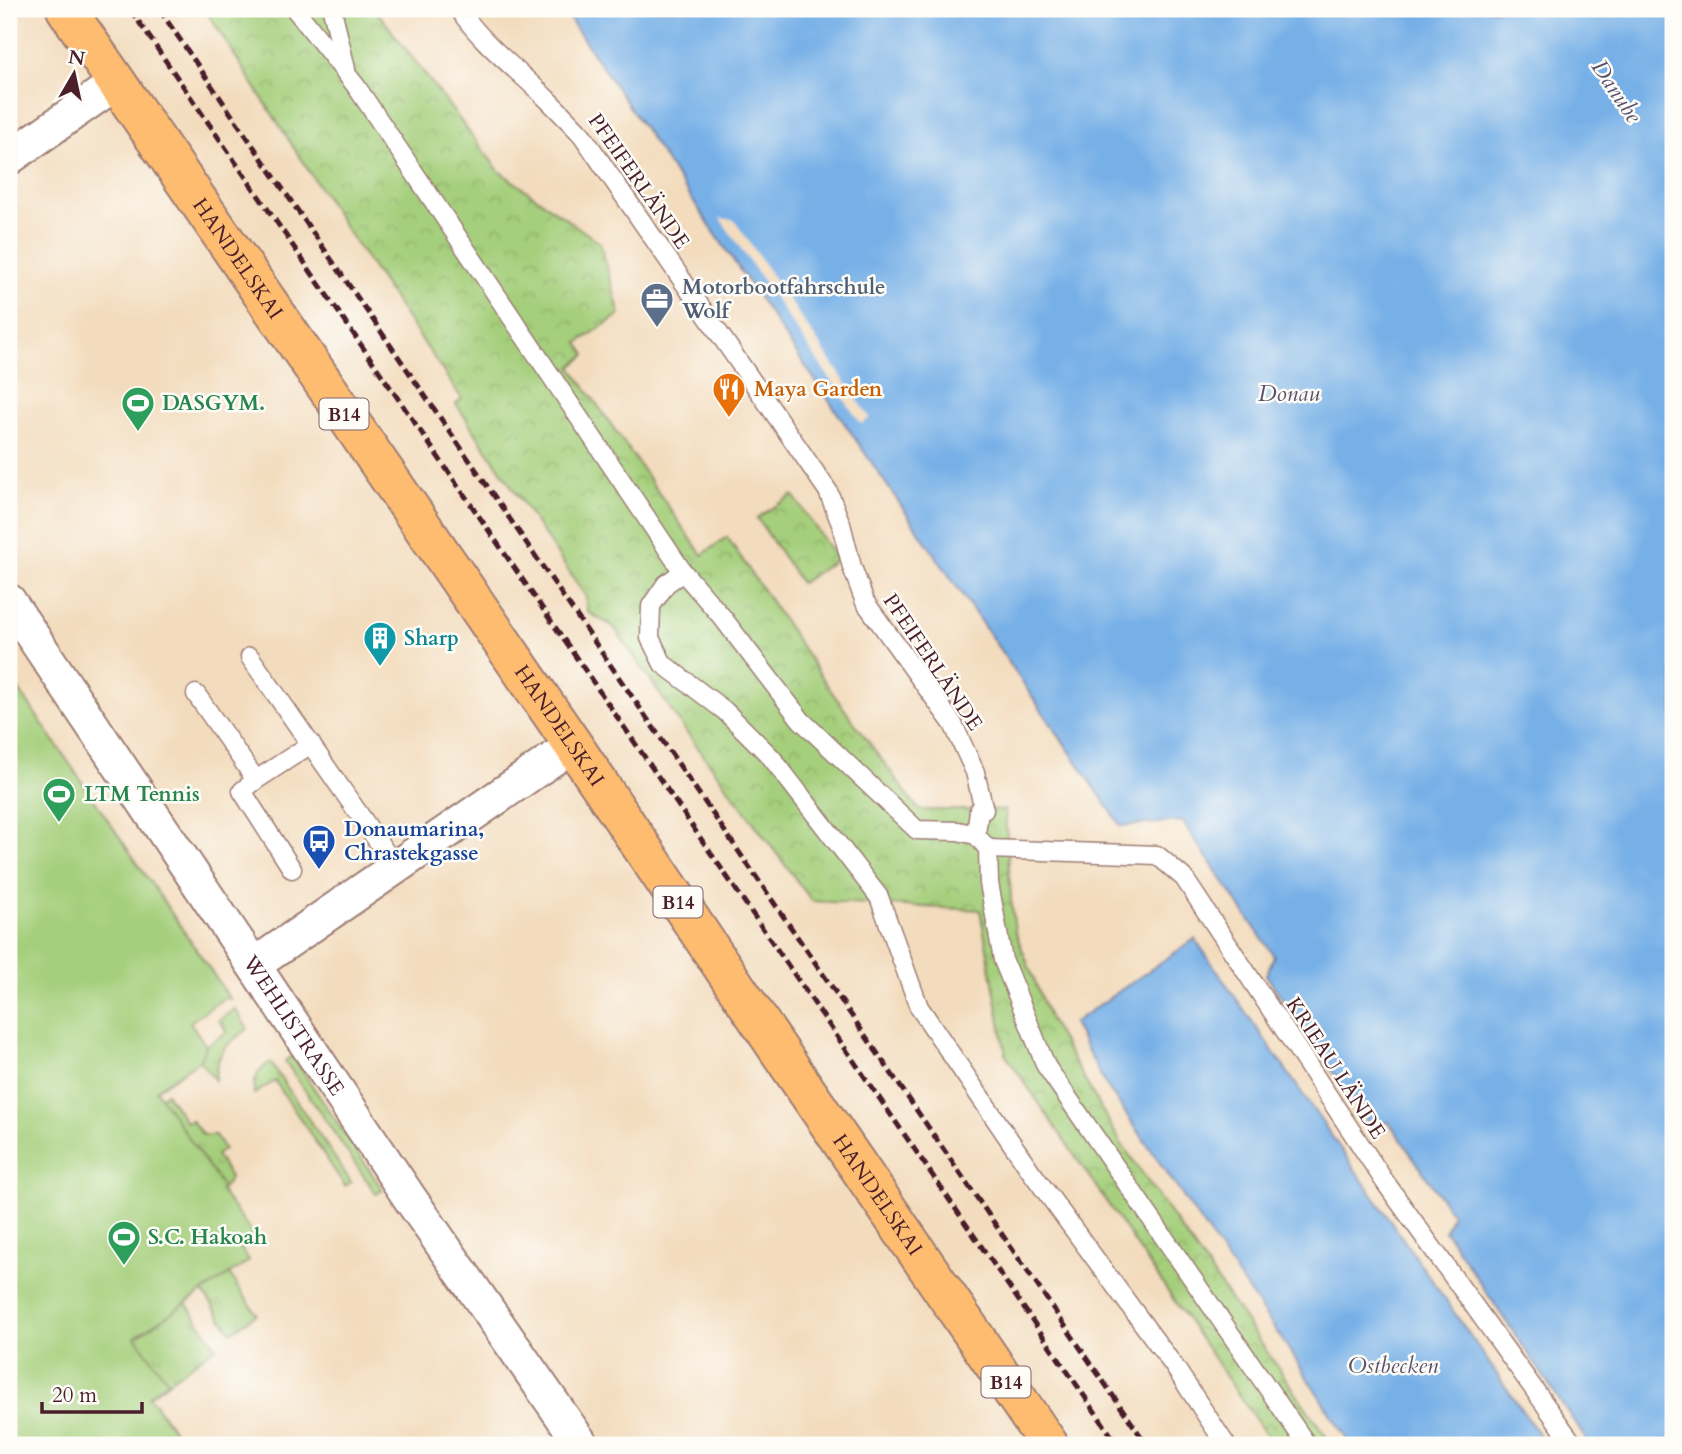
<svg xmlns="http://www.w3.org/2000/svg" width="1682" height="1454" font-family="Cardo,serif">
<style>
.grass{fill:url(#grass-tufts);stroke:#787753;stroke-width:2}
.park{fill:url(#park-crowns);stroke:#787753;stroke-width:2}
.pitch{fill:#a5cf7b;stroke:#787753;stroke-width:2}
.water{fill:#77b0e7;stroke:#606889;stroke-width:2}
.pier{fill:#f3dcbd}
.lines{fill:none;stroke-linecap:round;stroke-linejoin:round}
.service-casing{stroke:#9e7e74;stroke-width:21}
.minor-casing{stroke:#9e7e74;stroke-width:37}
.primary-casing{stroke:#9e7e74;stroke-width:42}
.service{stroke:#fff;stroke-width:18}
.minor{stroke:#fff;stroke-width:33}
.primary{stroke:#febc70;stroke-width:38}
.rail{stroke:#4a1f2b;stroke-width:5;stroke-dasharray:10 5;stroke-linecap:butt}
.labels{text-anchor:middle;stroke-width:5;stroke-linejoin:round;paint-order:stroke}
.shield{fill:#fdfcf7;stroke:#806168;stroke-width:2}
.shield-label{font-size:19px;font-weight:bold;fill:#4a1f2b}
.street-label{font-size:21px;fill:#4a1f2b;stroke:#fdfcf7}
.service-label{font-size:21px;font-weight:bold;fill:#4e5e75;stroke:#fdfcf7;text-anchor:start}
.food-label{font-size:21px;font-weight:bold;fill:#c56008;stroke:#fdfcf7;text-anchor:start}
.leisure-label{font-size:21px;font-weight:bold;fill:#27864d;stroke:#fdfcf7;text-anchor:start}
.culture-label{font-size:21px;font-weight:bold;fill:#0d838f;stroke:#fdfcf7;text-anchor:start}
.transit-label{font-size:21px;font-weight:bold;fill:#164399;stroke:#fdfcf7;text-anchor:start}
.water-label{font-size:23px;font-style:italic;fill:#5a526d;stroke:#fdfcf7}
</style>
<defs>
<pattern id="grass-tufts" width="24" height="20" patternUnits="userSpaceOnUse" patternTransform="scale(1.75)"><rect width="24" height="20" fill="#a5cf7b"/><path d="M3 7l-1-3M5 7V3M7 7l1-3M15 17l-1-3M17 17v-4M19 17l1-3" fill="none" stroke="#90b16a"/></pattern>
<pattern id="park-crowns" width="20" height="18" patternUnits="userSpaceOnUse" patternTransform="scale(1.75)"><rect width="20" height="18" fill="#a5cf7b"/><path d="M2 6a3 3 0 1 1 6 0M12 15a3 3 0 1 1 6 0" fill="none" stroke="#90b16a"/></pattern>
</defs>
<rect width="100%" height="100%" fill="#fdfcf7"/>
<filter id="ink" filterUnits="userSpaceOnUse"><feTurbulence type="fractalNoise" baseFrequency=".0143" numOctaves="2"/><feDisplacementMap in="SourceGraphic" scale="14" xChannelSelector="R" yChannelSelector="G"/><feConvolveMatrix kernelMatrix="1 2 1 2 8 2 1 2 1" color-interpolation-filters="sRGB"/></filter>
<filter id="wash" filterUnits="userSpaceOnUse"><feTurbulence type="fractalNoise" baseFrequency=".00686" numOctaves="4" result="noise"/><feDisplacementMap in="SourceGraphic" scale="28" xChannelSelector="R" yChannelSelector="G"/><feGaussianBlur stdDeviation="1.57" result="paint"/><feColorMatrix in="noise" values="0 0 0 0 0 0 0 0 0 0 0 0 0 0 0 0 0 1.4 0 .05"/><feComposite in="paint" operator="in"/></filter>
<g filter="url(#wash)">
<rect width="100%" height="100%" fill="#f3dcbd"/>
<g class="grass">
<path d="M 235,1009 L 248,1029 C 226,1044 217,1051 215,1080 L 199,1060 L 156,1090 L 160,1097 L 166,1093 L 186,1122 L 191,1120 L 203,1135 L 215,1135 L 224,1149 L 216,1155 L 230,1177 L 228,1183 L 220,1189 L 9,1172 L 227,1032 L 219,1020 Z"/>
<path d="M 292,1056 L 383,1190 L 376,1194 L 285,1061 Z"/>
<path d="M 270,1062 L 351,1182 L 345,1186 L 275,1081 L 254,1094 C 253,1079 258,1071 270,1062 Z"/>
<path d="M 229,1274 L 257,1314 L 231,1332 L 203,1292 Z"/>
<path d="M 186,1303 L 216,1347 L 149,1396 L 183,1444 L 181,1445 L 88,1369 Z"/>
</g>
<g class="park">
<path d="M 205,9 L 375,9 L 499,171 L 600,243 L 620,314 L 578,343 L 586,355 L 571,367 L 702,555 L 727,537 L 834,695 L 919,810 L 1005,810 L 1011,899 L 1015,931 L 1050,1020 L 1121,1143 L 1332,1445 L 1273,1445 L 1006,1055 L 980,910 L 812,901 L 687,733 L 613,626 L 587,612 L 586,597 L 456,404 L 462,399 L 344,226 Z"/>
<path d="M 793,495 L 837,559 L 801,583 L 757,518 Z"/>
</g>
<path class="pitch" d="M 9,675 L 230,999 L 224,998 L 190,1022 L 206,1046 L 200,1060 L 156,1090 L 223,1188 L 220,1190 L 256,1238 L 241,1249 L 249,1261 L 135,1337 L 168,1381 L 149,1396 L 183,1444 L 181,1445 L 9,1445 Z"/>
<g class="water">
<path d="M 563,9 L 1673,9 L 1673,1445 L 1590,1445 L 1445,1231 L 1452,1214 L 1389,1122 L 1370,1126 L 1266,975 L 1274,956 L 1182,821 L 1121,826 L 784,335 Z"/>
<path d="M 1195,939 L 1546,1445 L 1350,1444 L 1294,1357 L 1104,1082 L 1073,1023 Z"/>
</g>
<path class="pier" d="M 720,218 L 734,220 L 870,418 L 861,424 Z"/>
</g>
<g filter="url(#ink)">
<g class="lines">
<defs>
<g id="service">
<path d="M 295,9 L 356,86 L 683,572 L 722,617 L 801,720 L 917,830 L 958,831 L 976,835 L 988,849 L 989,883 L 1003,960 L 1046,1066 L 1307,1445"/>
<path d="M 332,9 L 346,69"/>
<path d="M 459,9 C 483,45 517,69 547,99 C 559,111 571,123 582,135 L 828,491 L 841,524 L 852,567 L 865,602 L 953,724 L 975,772 L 984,810 L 979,810 L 976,835"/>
<path d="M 683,572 L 666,584 L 651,606 L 650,638 L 663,664 L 725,711 L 771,757 L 879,897 L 919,1007 L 1030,1170 L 1174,1366 L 1226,1445"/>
<path d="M 250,657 L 395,866"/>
<path d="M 196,694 L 256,780 L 311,744"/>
<path d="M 256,780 L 242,791 L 292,869"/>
<path d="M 988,849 L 1157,855 L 1184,878 L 1385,1182 L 1574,1445"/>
</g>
<g id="minor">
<path d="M 9,158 L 116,83"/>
<path id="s1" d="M 9,601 L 409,1197 L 582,1445"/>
<path d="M 254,965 L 573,745"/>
</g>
<g id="primary">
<path id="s2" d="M 66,9 L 573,745 L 784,1058 L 1049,1445"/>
</g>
</defs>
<use href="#service" class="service-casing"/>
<use href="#minor" class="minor-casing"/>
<use href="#primary" class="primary-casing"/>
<use href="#service" class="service"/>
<use href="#minor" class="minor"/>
<use href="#primary" class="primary"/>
<g class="rail">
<path d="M 130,9 L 1118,1445"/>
<path d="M 159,9 L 1147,1445"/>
</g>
</g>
</g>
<defs>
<symbol id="office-pin" viewBox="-11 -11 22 30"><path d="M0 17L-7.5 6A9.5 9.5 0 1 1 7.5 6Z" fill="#5c6f8a" stroke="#fdfcf7"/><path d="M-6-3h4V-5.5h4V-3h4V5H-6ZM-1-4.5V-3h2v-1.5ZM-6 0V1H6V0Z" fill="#fff"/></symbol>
<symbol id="restaurant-pin" viewBox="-11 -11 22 30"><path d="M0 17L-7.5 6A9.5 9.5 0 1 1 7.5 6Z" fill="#e8710a" stroke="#fdfcf7"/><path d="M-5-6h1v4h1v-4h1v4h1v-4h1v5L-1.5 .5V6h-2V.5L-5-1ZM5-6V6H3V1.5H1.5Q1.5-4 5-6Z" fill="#fff"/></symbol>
<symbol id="stadium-pin" viewBox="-11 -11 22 30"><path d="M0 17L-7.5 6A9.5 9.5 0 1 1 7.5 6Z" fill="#2e9e5b" stroke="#fdfcf7"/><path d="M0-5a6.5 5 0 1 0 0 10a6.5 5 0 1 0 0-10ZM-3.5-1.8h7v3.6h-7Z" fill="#fff"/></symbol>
<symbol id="building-pin" viewBox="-11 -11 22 30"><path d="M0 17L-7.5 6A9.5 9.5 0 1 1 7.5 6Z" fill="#0f9aa8" stroke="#fdfcf7"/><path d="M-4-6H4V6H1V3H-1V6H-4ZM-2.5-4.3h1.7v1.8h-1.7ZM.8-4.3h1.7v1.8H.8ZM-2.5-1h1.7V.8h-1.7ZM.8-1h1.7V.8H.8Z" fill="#fff"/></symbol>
<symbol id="bus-pin" viewBox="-11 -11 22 30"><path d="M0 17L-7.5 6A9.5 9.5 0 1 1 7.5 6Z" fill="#1a4fb4" stroke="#fdfcf7"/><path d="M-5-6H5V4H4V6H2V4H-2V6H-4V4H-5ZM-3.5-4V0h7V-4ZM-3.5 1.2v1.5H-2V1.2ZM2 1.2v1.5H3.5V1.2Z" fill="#fff"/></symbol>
</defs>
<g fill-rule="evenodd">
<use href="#office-pin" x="638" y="280" width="38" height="52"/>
<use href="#restaurant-pin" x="710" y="370" width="38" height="52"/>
<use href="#stadium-pin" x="119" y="384" width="38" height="52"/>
<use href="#building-pin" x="361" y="619" width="38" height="52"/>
<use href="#stadium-pin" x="40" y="775" width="38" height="52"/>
<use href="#bus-pin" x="300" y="822" width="38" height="52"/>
<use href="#stadium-pin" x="105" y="1218" width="38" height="52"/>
</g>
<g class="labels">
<g class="shield">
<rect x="319.5" y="398.5" width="49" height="31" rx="5"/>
<rect x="653.5" y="886.5" width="49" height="31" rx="5"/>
<rect x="981.5" y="1366.5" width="49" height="31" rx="5"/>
</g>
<g class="shield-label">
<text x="344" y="421">B14</text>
<text x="678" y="909">B14</text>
<text x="1006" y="1389">B14</text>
</g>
<g class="street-label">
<text transform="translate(639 181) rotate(55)" y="7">PFEIFERLÄNDE</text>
<text dy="7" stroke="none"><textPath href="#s2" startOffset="303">HANDELSKAI</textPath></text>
<text transform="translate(933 662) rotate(56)" y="7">PFEIFERLÄNDE</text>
<text dy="7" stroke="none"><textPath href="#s2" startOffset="870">HANDELSKAI</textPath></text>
<text dy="7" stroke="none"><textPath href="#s1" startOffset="511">WEHLISTRASSE</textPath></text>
<text transform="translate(1336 1068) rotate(57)" y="7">KRIEAU LÄNDE</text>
<text dy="7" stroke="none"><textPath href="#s2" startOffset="1437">HANDELSKAI</textPath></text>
</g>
<g class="service-label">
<text x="682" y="294">Motorbootfahrschule<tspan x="682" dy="24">Wolf</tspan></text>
</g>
<g class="food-label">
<text x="754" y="396">Maya Garden</text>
</g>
<g class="leisure-label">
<text x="162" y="410">DASGYM.</text>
<text x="84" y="801">LTM Tennis</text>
<text x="148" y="1244">S.C. Hakoah</text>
</g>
<g class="culture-label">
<text x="404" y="645">Sharp</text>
</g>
<g class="transit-label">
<text x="344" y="836">Donaumarina,<tspan x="344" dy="24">Chrastekgasse</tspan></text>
</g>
<g class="water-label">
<text transform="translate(1617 91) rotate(56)" y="8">Danube</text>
<text x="1289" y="401">Donau</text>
<text x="1393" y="1373">Ostbecken</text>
</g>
</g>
<rect width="1682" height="1454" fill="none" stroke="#fdfcf7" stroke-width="35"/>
<g transform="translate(74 74) rotate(9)" stroke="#fdfcf7" stroke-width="5" paint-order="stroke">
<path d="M0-5L12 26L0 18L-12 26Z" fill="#4a1f2b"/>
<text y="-10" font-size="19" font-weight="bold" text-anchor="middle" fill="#4a1f2b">N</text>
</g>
<path d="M42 1402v10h100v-10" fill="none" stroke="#4a1f2b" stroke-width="3.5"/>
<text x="52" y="1402" font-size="21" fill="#4a1f2b" stroke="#fdfcf7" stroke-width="5" paint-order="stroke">20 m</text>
</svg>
